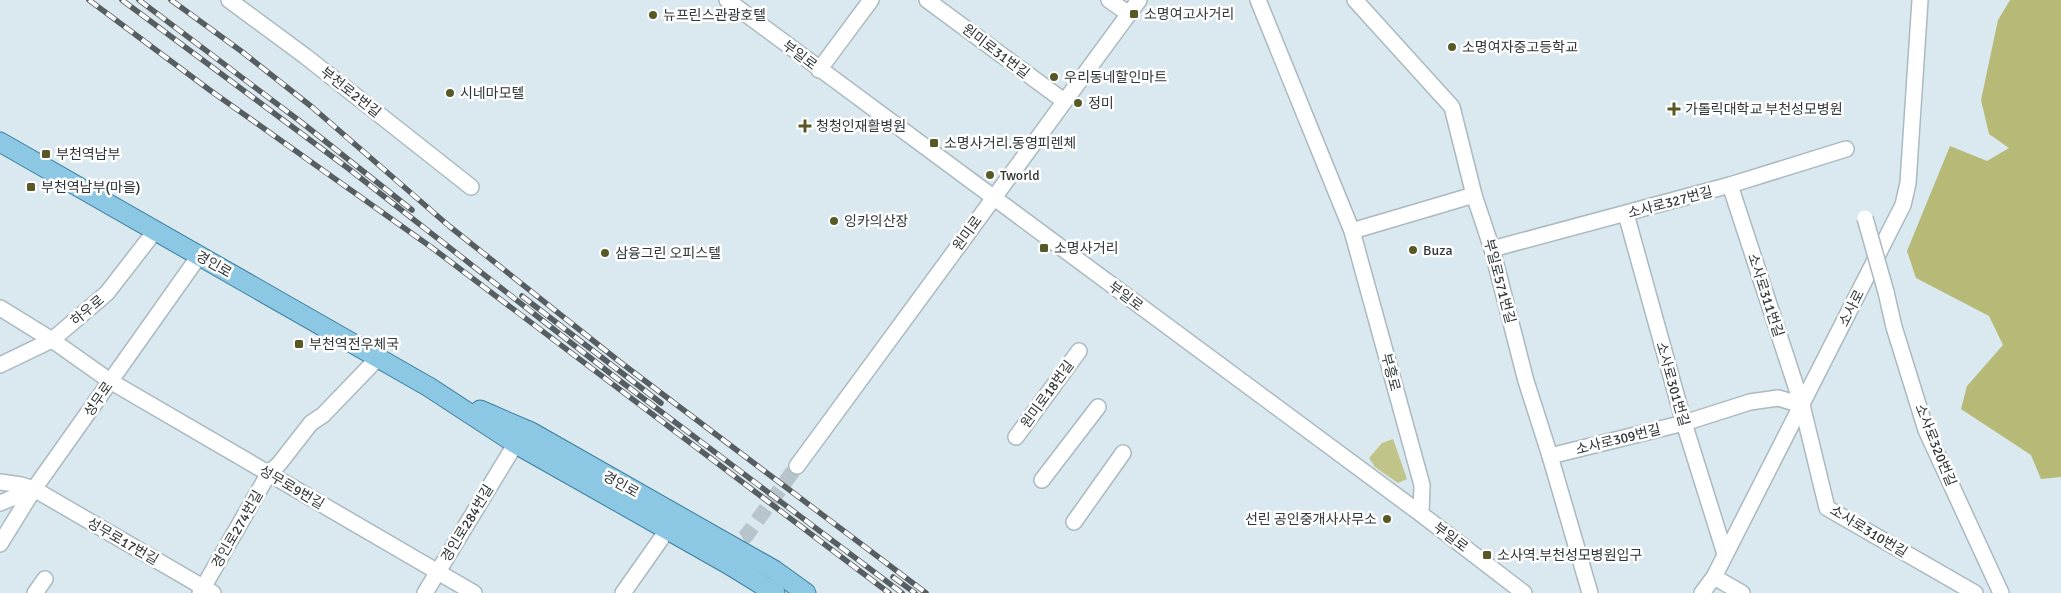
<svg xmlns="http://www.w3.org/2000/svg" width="2061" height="593" font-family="Signika,'Noto Sans KR',sans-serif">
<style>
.green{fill:#c0c489}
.forest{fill:#b6ba76}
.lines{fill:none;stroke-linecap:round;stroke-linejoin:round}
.minor-tunnel{stroke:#b8c4cb;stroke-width:15;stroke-dasharray:15 8;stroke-linecap:butt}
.minor-casing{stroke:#abb9c0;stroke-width:18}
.major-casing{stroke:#3a7d9c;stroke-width:21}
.minor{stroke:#fff;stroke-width:15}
.major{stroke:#8cc8e3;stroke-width:19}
.rail-casing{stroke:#565e62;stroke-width:5.5}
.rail{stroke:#fff;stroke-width:4;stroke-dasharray:11;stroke-linecap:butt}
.minor-bridge-casing{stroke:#abb9c0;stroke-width:18;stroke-linecap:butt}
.minor-bridge{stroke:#fff;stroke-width:15}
.poi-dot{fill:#575926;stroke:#fff;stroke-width:2}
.labels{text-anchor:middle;stroke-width:5;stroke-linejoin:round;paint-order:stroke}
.poi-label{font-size:14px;fill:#303639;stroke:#fff;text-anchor:start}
.street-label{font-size:14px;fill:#303639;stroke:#fff}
</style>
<rect width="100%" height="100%" fill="#dae8f0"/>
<path class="green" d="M 1393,439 L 1407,479 L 1398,483 L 1375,467 L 1369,458 L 1382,443 Z"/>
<path class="forest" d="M 2010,0 L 2061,0 L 2061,477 L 2041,479 L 2031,455 L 1961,409 L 1967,386 L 2003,345 L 1989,316 L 1916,278 L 1907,251 L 1950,146 L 1987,161 L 2009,148 L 1989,134 L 1981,100 L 1998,20 Z"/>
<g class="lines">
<path class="minor-tunnel" d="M 723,550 L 746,536 L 797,466"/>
<defs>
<g id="minor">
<path d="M 229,0 L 305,56 L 471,187"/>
<path d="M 727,0 L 1421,514 L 1524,593"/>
<path d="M 927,0 L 1064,101"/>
<path d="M 1109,0 L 1129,14"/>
<path d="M 1258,0 L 1352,231 L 1422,485 L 1421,514"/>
<path d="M 1355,0 L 1452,107 L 1474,195 L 1492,249 L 1526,381 L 1550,456 L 1590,593"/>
<path d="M 819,70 L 871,0"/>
<path d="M 1730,185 L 1802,405 L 1827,508 L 1975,593"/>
<path d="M 1626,214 L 1684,423 L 1725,554"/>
<path d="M 1352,231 L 1474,195"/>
<path d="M 1492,249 L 1730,185 L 1846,149"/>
<path d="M 1886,292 L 1894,327 L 1926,430 L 2001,593"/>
<path d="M 0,308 L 52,340 L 110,381 L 474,593"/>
<path d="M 0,365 L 52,340 L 107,293 L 155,231"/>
<path d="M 1016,437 L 1079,351"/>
<path d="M 1550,456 L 1684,423 L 1750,402 L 1778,398 L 1802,405"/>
<path d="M 797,466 L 1139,0"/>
<path d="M 1042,480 L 1098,407"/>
<path d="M 0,482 L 21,485 L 34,489 L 213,593"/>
<path d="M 0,503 L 34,489"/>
<path d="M 1074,522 L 1123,453"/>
<path d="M 0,544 L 34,489 L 199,256"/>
<path d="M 1714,577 L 1742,593"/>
<path d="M 35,593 L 45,579"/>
<path d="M 200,593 L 269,473 L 279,464 L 311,423 L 323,415 L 378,358"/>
<path d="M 425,593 L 510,453"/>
<path d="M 623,593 L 661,539"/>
<path d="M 1702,593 L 1714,577 L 1903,205 L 1908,183 L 1920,0"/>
</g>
<g id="major">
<path d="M 0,142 L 429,387 L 516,444 L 728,564 L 775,593"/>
<path d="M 480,410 L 531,432 L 774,570 L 806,593"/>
</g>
</defs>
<use href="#minor" class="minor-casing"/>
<use href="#major" class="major-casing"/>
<use href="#minor" class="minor"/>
<use href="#major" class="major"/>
<defs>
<g id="rail">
<path d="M 89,0 L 211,91 L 431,247 L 889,593"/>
<path d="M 122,0 L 349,169 L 611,374 L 902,593"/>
<path d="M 139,0 L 301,122 L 412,210"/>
<path d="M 171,0 L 241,51 L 312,107 L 449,226 L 620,362 L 926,593"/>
<path d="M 522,296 L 661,403"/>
<path d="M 893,577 L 915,593"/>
</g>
</defs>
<use href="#rail" class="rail-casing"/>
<use href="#rail" class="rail"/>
<defs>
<path id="minor-bridge" d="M 1865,218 L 1886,292"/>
</defs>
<use href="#minor-bridge" class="minor-bridge-casing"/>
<use href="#minor-bridge" class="minor-bridge"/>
</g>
<g class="poi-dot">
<rect x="1129" y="9" width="10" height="10" rx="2.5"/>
<circle cx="653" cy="15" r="5"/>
<circle cx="1452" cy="47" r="5"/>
<circle cx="1054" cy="77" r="5"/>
<circle cx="450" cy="93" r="5"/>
<circle cx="1078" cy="103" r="5"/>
<path d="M1671.5 101.5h5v5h5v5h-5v5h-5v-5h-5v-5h5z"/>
<path d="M802.5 118.5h5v5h5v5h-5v5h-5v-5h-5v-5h5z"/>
<rect x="929" y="138" width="10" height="10" rx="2.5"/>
<rect x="41" y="149" width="10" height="10" rx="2.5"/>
<circle cx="990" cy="175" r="5"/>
<rect x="26" y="182" width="10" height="10" rx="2.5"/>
<circle cx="834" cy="221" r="5"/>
<rect x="1039" y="243" width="10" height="10" rx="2.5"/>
<circle cx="1413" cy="250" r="5"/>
<circle cx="605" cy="253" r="5"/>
<rect x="294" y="339" width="10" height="10" rx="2.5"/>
<circle cx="1387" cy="519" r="5"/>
<rect x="1482" y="550" width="10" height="10" rx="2.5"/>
</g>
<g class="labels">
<g class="poi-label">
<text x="1144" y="19">소명여고사거리</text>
<text x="663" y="20">뉴프린스관광호텔</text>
<text x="1462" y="52">소명여자중고등학교</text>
<text x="1064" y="82">우리동네할인마트</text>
<text x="460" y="98">시네마모텔</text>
<text x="1088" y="108">정미</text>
<text x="1685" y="114">가톨릭대학교 부천성모병원</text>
<text x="816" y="131">청청인재활병원</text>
<text x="944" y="148">소명사거리.동영피렌체</text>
<text x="56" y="159">부천역남부</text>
<text x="1000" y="180">Tworld</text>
<text x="41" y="192">부천역남부(마을)</text>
<text x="844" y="226">잉카의산장</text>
<text x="1054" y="253">소명사거리</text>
<text x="1423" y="255">Buza</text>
<text x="615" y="258">삼융그린 오피스텔</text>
<text x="309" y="349">부천역전우체국</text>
<text x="1377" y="524" text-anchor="end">선린 공인중개사사무소</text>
<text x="1497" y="560">소사역.부천성모병원입구</text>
</g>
<g class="street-label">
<text transform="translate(996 51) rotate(37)" y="5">원미로31번길</text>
<text transform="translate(800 55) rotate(37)" y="5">부일로</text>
<text transform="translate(351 92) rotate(38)" y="5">부천로2번길</text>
<text transform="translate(1670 202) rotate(-15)" y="5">소사로327번길</text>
<text transform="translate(967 233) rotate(-54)" y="5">원미로</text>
<text transform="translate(214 264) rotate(30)" y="5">경인로</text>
<text transform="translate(1500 281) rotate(75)" y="5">부일로571번길</text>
<text transform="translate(1766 295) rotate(72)" y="5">소사로311번길</text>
<text transform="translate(1126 296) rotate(37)" y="5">부일로</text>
<text transform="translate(1851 308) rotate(-63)" y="5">소사로</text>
<text transform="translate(87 310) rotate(-40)" y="5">하우로</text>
<text transform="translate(1391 372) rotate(75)" y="5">부흥로</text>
<text transform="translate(1673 384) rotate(74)" y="5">소사로301번길</text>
<text transform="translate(1047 394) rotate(-54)" y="5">원미로18번길</text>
<text transform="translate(98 399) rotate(-55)" y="5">성무로</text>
<text transform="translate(1618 439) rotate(-14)" y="5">소사로309번길</text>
<text transform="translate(1936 445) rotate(68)" y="5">소사로320번길</text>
<text transform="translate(621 484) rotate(29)" y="5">경인로</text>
<text transform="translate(292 487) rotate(30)" y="5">성무로9번길</text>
<text transform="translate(467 523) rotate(-59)" y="5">경인로284번길</text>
<text transform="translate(237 529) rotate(-60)" y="5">경인로274번길</text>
<text transform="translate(1869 531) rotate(31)" y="5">소사로310번길</text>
<text transform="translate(1451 537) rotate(37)" y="5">부일로</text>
<text transform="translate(123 541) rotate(30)" y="5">성무로17번길</text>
</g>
</g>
</svg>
